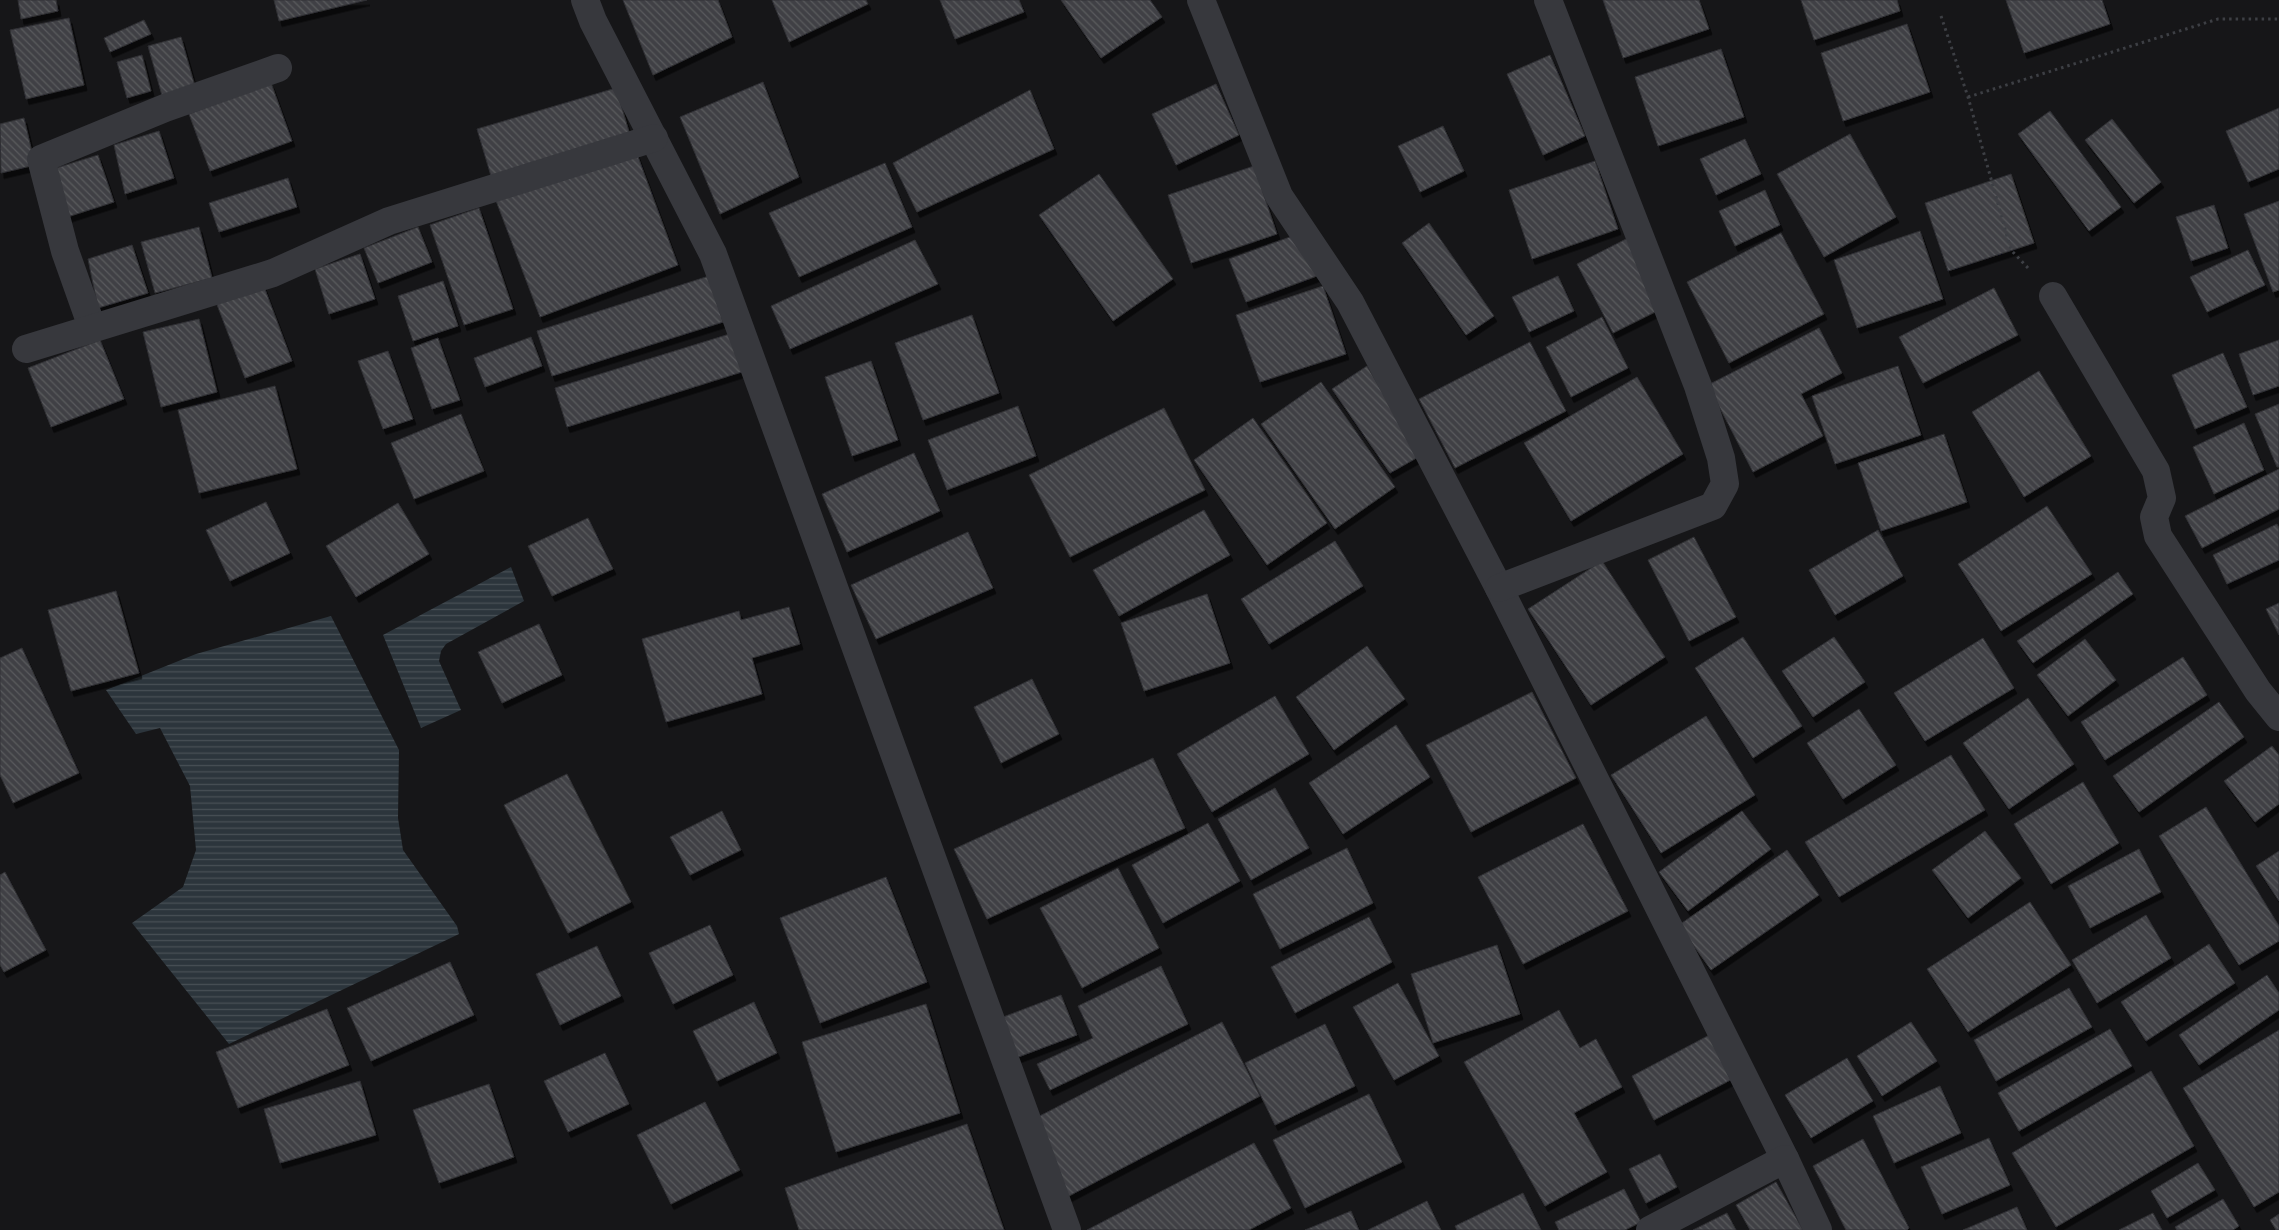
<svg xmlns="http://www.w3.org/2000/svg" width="2279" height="1230" font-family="Arial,sans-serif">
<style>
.water{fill:url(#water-rules)}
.building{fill:url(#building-back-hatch);stroke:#303034;filter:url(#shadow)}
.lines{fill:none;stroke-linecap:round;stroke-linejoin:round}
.path{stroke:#3d3f44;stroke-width:3;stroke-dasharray:2.5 4;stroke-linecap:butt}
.minor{stroke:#37383d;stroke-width:28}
</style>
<defs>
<pattern id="water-rules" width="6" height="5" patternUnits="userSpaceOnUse" patternTransform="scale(1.25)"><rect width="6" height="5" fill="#2c353c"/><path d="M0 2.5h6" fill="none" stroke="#485056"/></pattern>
<pattern id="building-back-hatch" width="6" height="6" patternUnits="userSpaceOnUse" patternTransform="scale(1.25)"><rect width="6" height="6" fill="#404145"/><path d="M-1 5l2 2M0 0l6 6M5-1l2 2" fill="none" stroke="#595a5e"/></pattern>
<filter id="shadow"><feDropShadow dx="3" dy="5.5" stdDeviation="0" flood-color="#0009"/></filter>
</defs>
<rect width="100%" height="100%" fill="#161618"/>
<g class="water">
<path d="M 511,567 L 524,601 L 446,644 L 441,651 L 439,661 L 461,710 L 421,728 L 383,635 Z"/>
<path d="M 331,616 L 399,750 L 398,818 L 403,850 L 457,926 L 459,934 L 229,1044 L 132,923 L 183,887 L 196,850 L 190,786 L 160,728 L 136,734 L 106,690 L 196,654 Z"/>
</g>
<g class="building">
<path d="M 18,0 L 56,0 L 58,11 L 21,19 Z"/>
<path d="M 274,0 L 367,0 L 279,21 Z"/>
<path d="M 623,0 L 718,0 L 732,37 L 653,75 Z"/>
<path d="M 772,0 L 866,0 L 868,4 L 789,42 Z"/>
<path d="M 940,0 L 1019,0 L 1024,12 L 955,39 Z"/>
<path d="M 1061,0 L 1150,0 L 1162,17 L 1101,58 Z"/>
<path d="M 1603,0 L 1699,0 L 1709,29 L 1623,58 Z"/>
<path d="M 1801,0 L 1897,0 L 1900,11 L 1814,40 Z"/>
<path d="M 2006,0 L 2102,0 L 2110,24 L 2024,53 Z"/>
<path d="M 69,18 L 84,85 L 26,99 L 10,30 Z"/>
<path d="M 144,20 L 151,34 L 110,52 L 104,38 Z"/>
<path d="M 1907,24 L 1930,92 L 1843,121 L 1821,53 Z"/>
<path d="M 181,37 L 196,90 L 163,99 L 148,46 Z"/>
<path d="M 1721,49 L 1744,117 L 1658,146 L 1635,77 Z"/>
<path d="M 142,55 L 151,91 L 127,98 L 117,62 Z"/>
<path d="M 1550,55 L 1585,136 L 1543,155 L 1507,74 Z"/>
<path d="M 763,82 L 799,177 L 720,214 L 680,117 Z"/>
<path d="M 271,83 L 292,141 L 210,171 L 189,114 Z"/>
<path d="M 1216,84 L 1239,135 L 1176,165 L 1152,114 Z"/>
<path d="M 616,88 L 630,135 L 491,176 L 477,129 Z"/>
<path d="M 1030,90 L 1054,149 L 917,212 L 893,163 Z"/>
<path d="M 2279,108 L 2279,169 L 2248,182 L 2226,131 Z"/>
<path d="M 2050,111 L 2121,207 L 2089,231 L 2018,134 Z"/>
<path d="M 24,118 L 35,165 L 1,173 L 0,124 Z"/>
<path d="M 2112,119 L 2161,182 L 2134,203 L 2085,140 Z"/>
<path d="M 1443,126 L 1464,171 L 1420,192 L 1398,146 Z"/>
<path d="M 159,131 L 174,178 L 125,194 L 114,145 Z"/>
<path d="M 1850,134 L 1896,217 L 1824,257 L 1777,174 Z"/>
<path d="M 1745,139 L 1761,174 L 1716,195 L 1700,159 Z"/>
<path d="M 634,146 L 678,265 L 540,317 L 495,198 Z"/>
<path d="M 98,155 L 114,202 L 64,218 L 53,169 Z"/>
<path d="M 1595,161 L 1618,229 L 1532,259 L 1509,190 Z"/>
<path d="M 885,163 L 912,227 L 799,277 L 769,213 Z"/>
<path d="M 1254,166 L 1277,234 L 1191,263 L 1168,195 Z"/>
<path d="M 1099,174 L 1173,279 L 1113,321 L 1039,215 Z"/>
<path d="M 2011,174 L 2034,243 L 1948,271 L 1925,203 Z"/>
<path d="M 288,178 L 297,207 L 219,232 L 209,203 Z"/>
<path d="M 1765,190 L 1780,225 L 1735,246 L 1719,211 Z"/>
<path d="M 2279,201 L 2279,290 L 2273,292 L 2244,214 Z"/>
<path d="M 2214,205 L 2228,248 L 2191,261 L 2176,217 Z"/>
<path d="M 479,208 L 513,309 L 464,325 L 430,225 Z"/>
<path d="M 1429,223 L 1494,316 L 1466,335 L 1402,243 Z"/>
<path d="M 199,227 L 212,278 L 155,293 L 141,242 Z"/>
<path d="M 418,227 L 432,262 L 378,283 L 364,248 Z"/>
<path d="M 1920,231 L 1943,299 L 1857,328 L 1834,260 Z"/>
<path d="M 1301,233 L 1317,276 L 1246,302 L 1229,259 Z"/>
<path d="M 1781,233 L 1824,314 L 1729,363 L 1687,282 Z"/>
<path d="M 1628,238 L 1665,307 L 1613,333 L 1577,264 Z"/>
<path d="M 915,240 L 938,284 L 790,349 L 771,306 Z"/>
<path d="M 132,245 L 148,293 L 98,308 L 88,259 Z"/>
<path d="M 2248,250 L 2265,285 L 2207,312 L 2190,277 Z"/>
<path d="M 360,254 L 375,299 L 329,314 L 315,269 Z"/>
<path d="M 709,276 L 723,322 L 552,376 L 537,331 Z"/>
<path d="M 1558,276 L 1574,311 L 1529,332 L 1512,297 Z"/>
<path d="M 443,281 L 458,326 L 413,341 L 398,296 Z"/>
<path d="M 263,284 L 292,361 L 245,378 L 216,302 Z"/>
<path d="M 1323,286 L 1346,354 L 1260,382 L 1236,315 Z"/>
<path d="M 1994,288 L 2018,335 L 1923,383 L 1899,337 Z"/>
<path d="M 972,315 L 999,393 L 923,420 L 895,343 Z"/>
<path d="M 1602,317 L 1628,368 L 1571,397 L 1546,347 Z"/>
<path d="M 199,319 L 217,392 L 161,407 L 143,332 Z"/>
<path d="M 1819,328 L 1842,373 L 1801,394 L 1823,436 L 1753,472 L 1708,385 Z"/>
<path d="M 736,332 L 748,370 L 567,427 L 555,388 Z"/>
<path d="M 531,337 L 542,366 L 485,387 L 474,358 Z"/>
<path d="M 438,338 L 460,400 L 432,409 L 411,348 Z"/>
<path d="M 100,340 L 124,399 L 51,427 L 28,368 Z"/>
<path d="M 2279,340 L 2279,386 L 2253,395 L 2239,354 Z"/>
<path d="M 1530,342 L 1566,411 L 1455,468 L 1419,399 Z"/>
<path d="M 388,351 L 413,419 L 383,429 L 358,361 Z"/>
<path d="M 2223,353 L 2247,407 L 2195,429 L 2172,375 Z"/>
<path d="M 871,361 L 898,440 L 852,456 L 825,377 Z"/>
<path d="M 1367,366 L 1420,456 L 1390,473 L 1332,389 Z"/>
<path d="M 1898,366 L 1921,435 L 1835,464 L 1812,396 Z"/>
<path d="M 2039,371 L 2091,456 L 2024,497 L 1972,412 Z"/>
<path d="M 1637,377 L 1683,454 L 1571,521 L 1524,443 Z"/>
<path d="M 1321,382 L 1395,487 L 1335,529 L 1261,424 Z"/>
<path d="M 275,386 L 297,469 L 199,493 L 178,410 Z"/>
<path d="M 2279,404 L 2279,467 L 2277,467 L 2255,414 Z"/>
<path d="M 1018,406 L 1036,456 L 947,490 L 928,440 Z"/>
<path d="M 1164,408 L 1205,490 L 1070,557 L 1029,475 Z"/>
<path d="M 461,414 L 484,471 L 414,499 L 391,443 Z"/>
<path d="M 1253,418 L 1327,523 L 1267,565 L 1194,460 Z"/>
<path d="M 2244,423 L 2264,470 L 2214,494 L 2193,447 Z"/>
<path d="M 1944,434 L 1967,502 L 1881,531 L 1858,463 Z"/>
<path d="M 914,453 L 940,511 L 847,552 L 822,494 Z"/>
<path d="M 2279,469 L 2279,509 L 2202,548 L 2185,516 Z"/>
<path d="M 266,502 L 290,553 L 230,581 L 206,530 Z"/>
<path d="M 398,503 L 429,554 L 356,597 L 326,546 Z"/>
<path d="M 2047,506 L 2092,574 L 2001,631 L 1958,564 Z"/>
<path d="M 1204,510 L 1230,555 L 1119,616 L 1093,570 Z"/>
<path d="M 588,518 L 613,569 L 552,596 L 528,546 Z"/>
<path d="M 2277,524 L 2279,528 L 2279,560 L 2227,584 L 2213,555 Z"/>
<path d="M 1878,530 L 1903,576 L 1835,615 L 1809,570 Z"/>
<path d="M 968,532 L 993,588 L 876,639 L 851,585 Z"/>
<path d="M 1694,537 L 1736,617 L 1689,641 L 1648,560 Z"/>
<path d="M 1335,541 L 1363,586 L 1269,644 L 1241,599 Z"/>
<path d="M 1602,561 L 1665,657 L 1591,705 L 1528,609 Z"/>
<path d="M 2118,572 L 2133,594 L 2033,663 L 2017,641 Z"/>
<path d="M 116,591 L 139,673 L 71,691 L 48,610 Z"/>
<path d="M 1207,594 L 1230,663 L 1144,691 L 1121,623 Z"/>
<path d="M 2279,603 L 2279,635 L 2266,609 Z"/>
<path d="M 789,607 L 800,644 L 752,658 L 762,694 L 666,722 L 642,639 L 739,611 L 741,620 Z"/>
<path d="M 539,624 L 562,675 L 502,703 L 478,652 Z"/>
<path d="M 1743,637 L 1802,726 L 1753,758 L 1695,668 Z"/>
<path d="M 1834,637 L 1865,682 L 1813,717 L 1782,671 Z"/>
<path d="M 1983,638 L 2014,688 L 1925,741 L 1894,693 Z"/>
<path d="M 2085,639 L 2116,680 L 2068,716 L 2037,675 Z"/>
<path d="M 1367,646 L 1405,699 L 1334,750 L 1296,697 Z"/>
<path d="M 22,648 L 79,773 L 13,803 L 0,775 L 0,658 Z"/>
<path d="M 2183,657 L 2207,695 L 2105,760 L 2081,722 Z"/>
<path d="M 1032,679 L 1059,734 L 1001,763 L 974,707 Z"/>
<path d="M 1532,692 L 1576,778 L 1471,832 L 1426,745 Z"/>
<path d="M 1275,696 L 1309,754 L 1212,812 L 1177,754 Z"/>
<path d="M 2028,698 L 2074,764 L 2009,809 L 1963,743 Z"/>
<path d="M 2219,702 L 2244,737 L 2139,812 L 2113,776 Z"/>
<path d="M 1859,709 L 1896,765 L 1843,799 L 1807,743 Z"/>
<path d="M 1706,716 L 1755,795 L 1661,853 L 1611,775 Z"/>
<path d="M 1396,725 L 1430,777 L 1343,834 L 1309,783 Z"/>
<path d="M 2272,746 L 2279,755 L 2279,804 L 2255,822 L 2224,781 Z"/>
<path d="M 1951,755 L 1985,810 L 1839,897 L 1805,842 Z"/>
<path d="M 1153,758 L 1185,828 L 987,919 L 954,849 Z"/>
<path d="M 567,774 L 631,902 L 568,933 L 504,805 Z"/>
<path d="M 2083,782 L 2119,843 L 2051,884 L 2014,824 Z"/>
<path d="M 1275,788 L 1309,848 L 1251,880 L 1218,819 Z"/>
<path d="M 2206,807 L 2279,926 L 2279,941 L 2239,965 L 2159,836 Z"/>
<path d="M 722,811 L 741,850 L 690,875 L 670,837 Z"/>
<path d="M 1742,811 L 1771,849 L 1688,911 L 1659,872 Z"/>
<path d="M 1208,823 L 1240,881 L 1163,923 L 1132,865 Z"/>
<path d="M 1583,824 L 1628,911 L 1523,964 L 1478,877 Z"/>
<path d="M 1985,831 L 2021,878 L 1968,918 L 1932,870 Z"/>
<path d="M 1347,848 L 1373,903 L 1280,949 L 1253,894 Z"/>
<path d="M 2139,849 L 2161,892 L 2090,928 L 2068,886 Z"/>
<path d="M 1787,850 L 1819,895 L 1711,970 L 1679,925 Z"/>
<path d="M 2279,851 L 2279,901 L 2256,866 Z"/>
<path d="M 1118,868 L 1159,948 L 1082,988 L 1040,908 Z"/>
<path d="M 5,872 L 46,950 L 4,972 L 0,965 L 0,875 Z"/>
<path d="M 886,877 L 927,982 L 820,1023 L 780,918 Z"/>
<path d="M 2030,902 L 2071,965 L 1968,1032 L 1927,969 Z"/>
<path d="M 2146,915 L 2171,958 L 2097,1003 L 2072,960 Z"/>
<path d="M 1369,917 L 1392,962 L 1295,1013 L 1271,967 Z"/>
<path d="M 710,925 L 733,975 L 673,1004 L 649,953 Z"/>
<path d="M 2209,944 L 2235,983 L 2146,1041 L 2121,1002 Z"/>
<path d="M 1497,945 L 1520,1014 L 1433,1043 L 1411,974 Z"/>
<path d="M 597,946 L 621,996 L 560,1025 L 536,974 Z"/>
<path d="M 450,962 L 474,1015 L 371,1061 L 347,1008 Z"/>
<path d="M 1161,966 L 1188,1024 L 1050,1090 L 1037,1064 L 1093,1038 L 1078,1006 Z"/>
<path d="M 2267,975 L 2279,993 L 2279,1010 L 2199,1065 L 2179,1035 Z"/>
<path d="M 1398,983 L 1439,1056 L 1394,1080 L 1353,1007 Z"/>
<path d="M 2069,988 L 2092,1027 L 1996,1081 L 1974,1040 Z"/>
<path d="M 1061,995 L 1077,1035 L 1013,1059 L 998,1019 Z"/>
<path d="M 754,1002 L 777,1053 L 717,1081 L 693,1031 Z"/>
<path d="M 926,1004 L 960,1113 L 836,1152 L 802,1042 Z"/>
<path d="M 327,1009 L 349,1065 L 238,1108 L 216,1052 Z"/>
<path d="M 1559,1010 L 1580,1048 L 1596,1039 L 1622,1087 L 1574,1113 L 1607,1172 L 1545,1206 L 1464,1062 Z"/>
<path d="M 1222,1022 L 1260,1096 L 1067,1197 L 1028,1122 Z"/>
<path d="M 1911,1022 L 1937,1061 L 1882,1096 L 1857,1056 Z"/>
<path d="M 1325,1024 L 1355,1086 L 1275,1125 L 1245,1063 Z"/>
<path d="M 2110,1029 L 2132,1066 L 2019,1131 L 1998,1093 Z"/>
<path d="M 2279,1030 L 2279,1192 L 2254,1207 L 2183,1088 Z"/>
<path d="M 1717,1031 L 1740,1075 L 1654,1120 L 1632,1076 Z"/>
<path d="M 605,1053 L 629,1104 L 568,1132 L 544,1081 Z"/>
<path d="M 1847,1058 L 1873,1101 L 1811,1138 L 1785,1095 Z"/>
<path d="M 2151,1071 L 2194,1146 L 2056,1227 L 2012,1153 Z"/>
<path d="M 360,1081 L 376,1135 L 280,1163 L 264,1109 Z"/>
<path d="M 489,1084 L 514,1157 L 439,1183 L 413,1110 Z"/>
<path d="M 1940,1086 L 1961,1133 L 1894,1163 L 1873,1116 Z"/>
<path d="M 1369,1094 L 1402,1162 L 1305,1208 L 1273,1140 Z"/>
<path d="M 705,1102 L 740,1170 L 671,1204 L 637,1135 Z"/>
<path d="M 967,1124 L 1004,1230 L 799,1230 L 785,1188 Z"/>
<path d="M 1989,1138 L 2010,1185 L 1942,1214 L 1921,1167 Z"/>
<path d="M 1863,1139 L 1909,1228 L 1907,1230 L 1846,1230 L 1813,1166 Z"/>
<path d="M 1254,1143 L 1291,1208 L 1249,1230 L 1087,1230 Z"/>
<path d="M 1660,1154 L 1677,1187 L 1646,1203 L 1629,1169 Z"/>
<path d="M 2198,1163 L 2215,1190 L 2167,1218 L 2151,1191 Z"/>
<path d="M 1776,1182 L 1803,1230 L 1750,1230 L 1736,1205 Z"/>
<path d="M 1624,1189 L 1641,1222 L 1625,1230 L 1559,1230 L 1555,1222 Z"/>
<path d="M 1523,1193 L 1541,1230 L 1457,1230 L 1455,1226 Z"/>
<path d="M 2223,1199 L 2239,1226 L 2233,1230 L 2177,1230 L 2175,1227 Z"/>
<path d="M 1427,1201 L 1441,1230 L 1368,1230 Z"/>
<path d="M 2017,1207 L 2027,1230 L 1963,1230 Z"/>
<path d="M 1351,1211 L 1359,1230 L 1305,1230 Z"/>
<path d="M 1727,1213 L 1736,1230 L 1693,1230 Z"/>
<path d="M 2153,1213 L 2162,1230 L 2119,1230 Z"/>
<path d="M 2279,1214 L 2279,1230 L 2276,1230 L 2270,1220 Z"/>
</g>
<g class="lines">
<g class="path">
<path d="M 1941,16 L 1968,97 L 2011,250 L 2029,269"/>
<path d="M 1968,97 L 2218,19 L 2279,19"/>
</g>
<g class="minor">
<path d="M 585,0 L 593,21 L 713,254 L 1067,1230"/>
<path d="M 1201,0 L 1279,196 L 1350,302 L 1499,588 L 1785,1159"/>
<path d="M 2053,296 L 2156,471 L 2162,498 L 2154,517 L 2158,536 L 2258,691 L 2279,717"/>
<path d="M 92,327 L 65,251 L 41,159 L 165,108 L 278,68"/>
<path d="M 26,349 L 273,273 L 389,221 L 654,138"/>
<path d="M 1499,588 L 1713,506 L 1725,484 L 1721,458 L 1698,386 L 1548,0"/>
<path d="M 1650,1230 L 1785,1159 L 1818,1230"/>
</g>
</g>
</svg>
